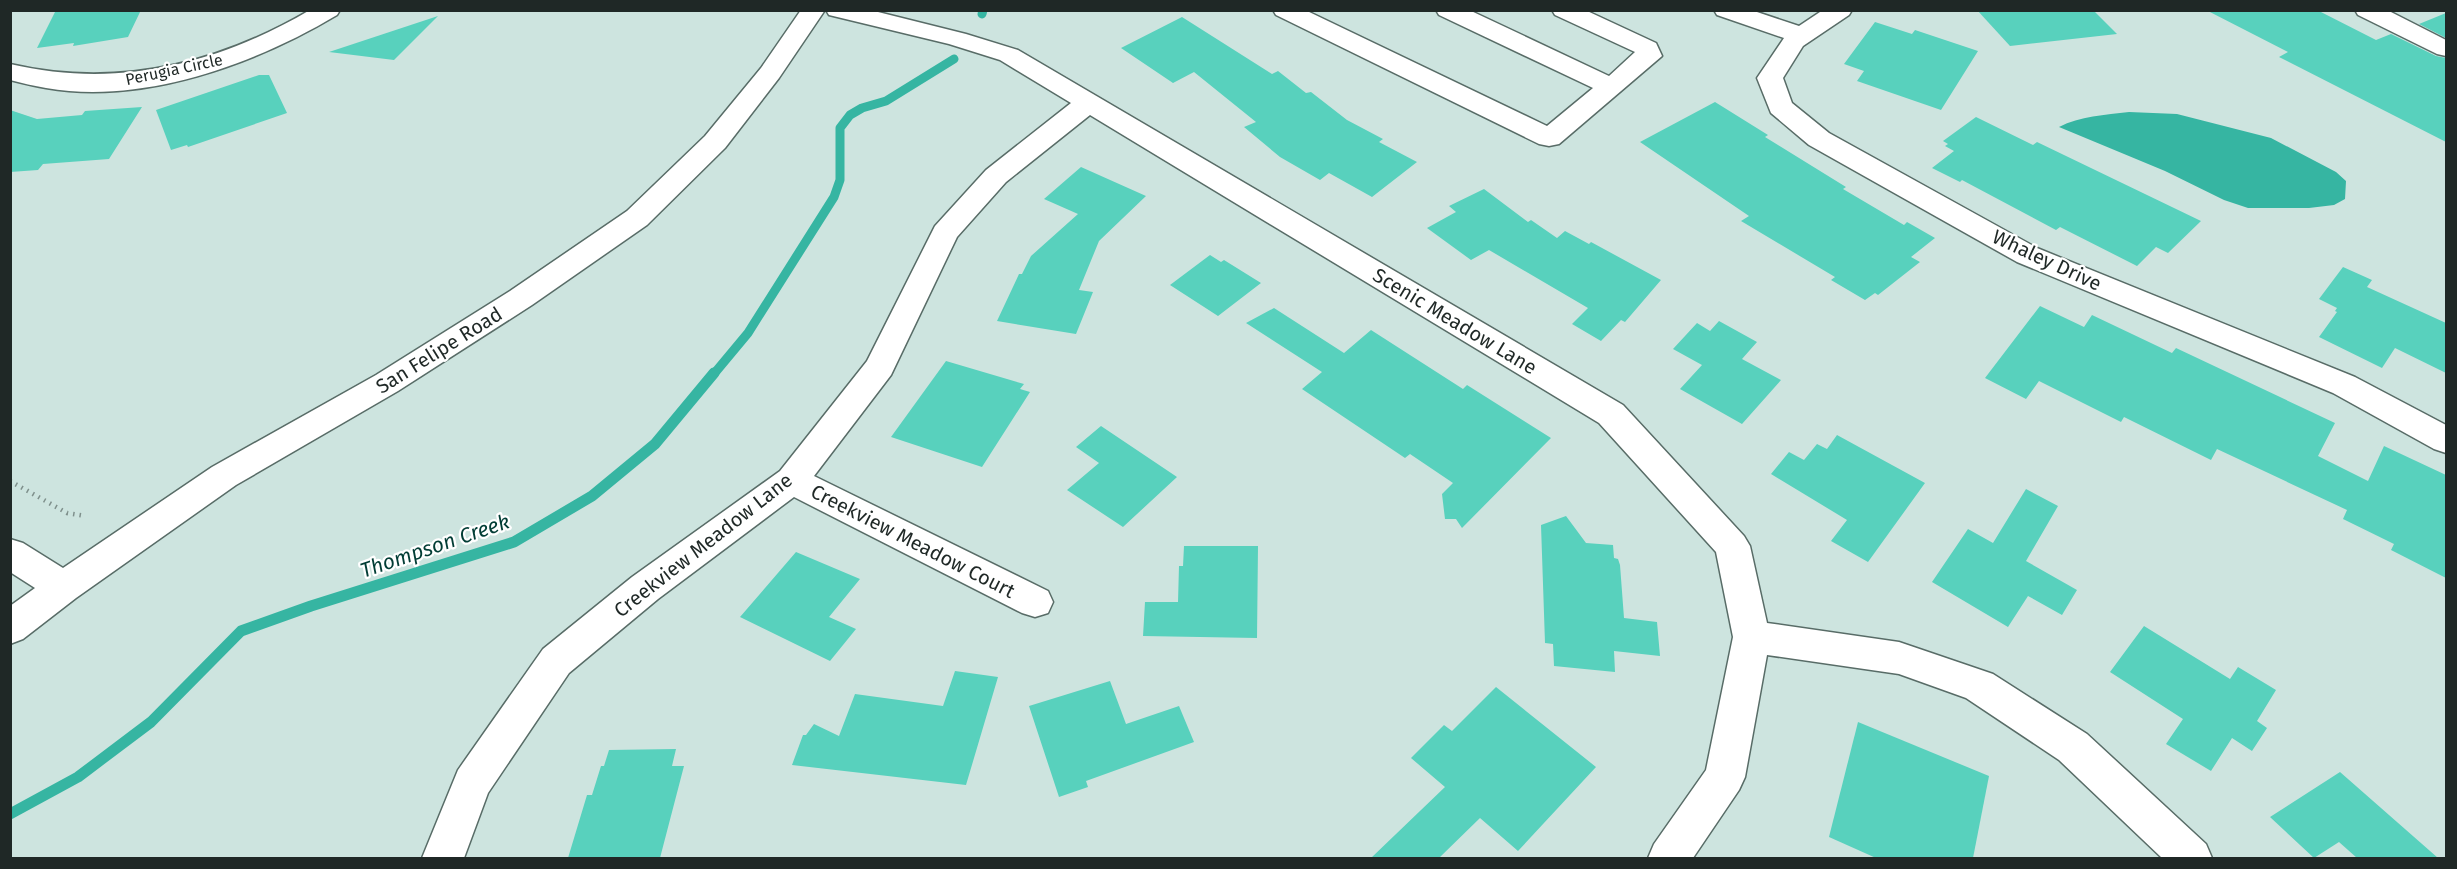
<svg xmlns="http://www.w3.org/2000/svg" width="2457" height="869" font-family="'Fira Sans',sans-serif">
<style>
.water{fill:#36b5a2}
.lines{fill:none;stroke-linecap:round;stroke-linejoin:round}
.stream-far1{stroke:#36b5a2;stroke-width:9}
.stream{stroke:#36b5a2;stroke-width:11}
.building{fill:#58d1bd}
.minor-casing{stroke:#586c67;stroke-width:3}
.path{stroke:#7f908c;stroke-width:4.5;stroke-dasharray:1.5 5;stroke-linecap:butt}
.minor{fill:#fff;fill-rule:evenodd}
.labels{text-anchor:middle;stroke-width:4.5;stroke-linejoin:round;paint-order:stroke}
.far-street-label{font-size:16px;fill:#1f2826;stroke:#fff}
.street-label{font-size:20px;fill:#1f2826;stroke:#fff}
.water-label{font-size:21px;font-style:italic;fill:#023d35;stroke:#fff}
</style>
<rect width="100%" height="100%" fill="#cde4df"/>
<path class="water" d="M 2129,112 L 2177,114 L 2271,138 L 2336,172 L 2346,181 L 2345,199 L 2334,205 L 2309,208 L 2248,208 L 2224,200 L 2165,171 L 2059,127 C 2080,116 2105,115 2129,112 Z"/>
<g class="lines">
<g class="stream-far1">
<path d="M 982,14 L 983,10"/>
<path d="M 713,375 L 748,333 L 834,197 L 840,180 L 840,128 L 850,115 L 862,108 L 886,101 L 954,59"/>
</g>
<path class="stream" d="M 10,814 L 78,777 L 151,722 L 241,631 L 311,606 L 514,542 L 592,496 L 655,444 L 714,373"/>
</g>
<g class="building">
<path d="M 56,10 L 141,10 L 128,37 L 73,46 L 74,43 L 37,48 Z"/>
<path d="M 1977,10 L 2093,10 L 2117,34 L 2010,46 Z"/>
<path d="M 2206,10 L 2317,10 L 2376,40 L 2391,34 L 2436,56 L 2446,58 L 2446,142 L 2279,57 L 2288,52 Z"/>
<path d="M 2446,13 L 2446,38 L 2419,24 Z"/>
<path d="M 438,16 L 394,60 L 329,52 Z"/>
<path d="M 1182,17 L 1272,74 L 1278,71 L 1306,93 L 1311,92 L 1347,120 L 1383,139 L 1379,142 L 1417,162 L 1372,197 L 1329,173 L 1320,180 L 1280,157 L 1244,127 L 1256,122 L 1194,72 L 1173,83 L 1121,48 Z"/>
<path d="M 1875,22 L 1912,34 L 1915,30 L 1978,51 L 1941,110 L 1857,81 L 1864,71 L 1844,64 Z"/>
<path d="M 259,75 L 269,75 L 287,113 L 188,147 L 187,145 L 171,150 L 156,110 Z"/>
<path d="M 1715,102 L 1768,135 L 1765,137 L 1846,187 L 1843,189 L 1904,225 L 1907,222 L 1935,238 L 1911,257 L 1920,262 L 1878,295 L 1875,293 L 1865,300 L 1831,280 L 1835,277 L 1741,221 L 1749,216 L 1640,142 Z"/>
<path d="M 142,107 L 109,159 L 43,164 L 38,170 L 10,172 L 10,110 L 37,119 L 82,115 L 85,111 Z"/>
<path d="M 1976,117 L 2033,145 L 2037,142 L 2201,221 L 2168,253 L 2156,247 L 2137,266 L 2060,227 L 2056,230 L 1962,180 L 1960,182 L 1932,168 L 1954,151 L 1945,146 L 1948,144 L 1943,141 Z"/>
<path d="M 1081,167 L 1146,196 L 1099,241 L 1079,290 L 1093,292 L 1076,334 L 997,321 L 1019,274 L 1022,274 L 1031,256 L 1078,214 L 1044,199 Z"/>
<path d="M 1484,189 L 1528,222 L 1531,220 L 1557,238 L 1565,231 L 1589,244 L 1591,242 L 1661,280 L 1625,322 L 1621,320 L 1601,341 L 1572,324 L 1588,308 L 1489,250 L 1471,260 L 1427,228 L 1456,212 L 1449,206 Z"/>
<path d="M 1210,255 L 1221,262 L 1224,260 L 1261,283 L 1218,316 L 1170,285 Z"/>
<path d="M 2343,267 L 2372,280 L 2367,287 L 2446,323 L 2446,373 L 2395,348 L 2382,368 L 2319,337 L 2337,312 L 2335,311 L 2337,308 L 2319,299 Z"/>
<path d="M 2040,306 L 2084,327 L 2092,315 L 2172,353 L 2176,348 L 2335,423 L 2318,456 L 2368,481 L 2384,446 L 2446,475 L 2446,578 L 2391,550 L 2394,544 L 2343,519 L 2347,510 L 2217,449 L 2211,460 L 2124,417 L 2121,422 L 2039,381 L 2026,399 L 1985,378 Z"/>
<path d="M 1274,308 L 1344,353 L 1371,330 L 1463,389 L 1467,385 L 1551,438 L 1462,528 L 1456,519 L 1445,519 L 1442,494 L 1453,483 L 1410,454 L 1405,458 L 1302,389 L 1322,372 L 1246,323 Z"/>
<path d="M 1719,321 L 1757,342 L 1742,359 L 1781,380 L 1742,424 L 1680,389 L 1702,365 L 1673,349 L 1697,323 L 1710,331 Z"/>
<path d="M 946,361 L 1024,384 L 1020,389 L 1030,392 L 982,467 L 891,437 Z"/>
<path d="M 1101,426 L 1177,477 L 1123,527 L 1067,490 L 1099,463 L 1076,447 Z"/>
<path d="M 1837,435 L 1925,483 L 1868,562 L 1831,541 L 1847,520 L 1771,474 L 1789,452 L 1804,460 L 1817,444 L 1827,449 Z"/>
<path d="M 2026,489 L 2058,506 L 2026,561 L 2077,590 L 2062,615 L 2028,596 L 2008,627 L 1932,582 L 1968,529 L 1993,543 Z"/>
<path d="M 1566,516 L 1586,543 L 1613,545 L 1614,558 L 1618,559 L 1620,565 L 1624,618 L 1657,622 L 1660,656 L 1614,651 L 1615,672 L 1554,666 L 1553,644 L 1545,643 L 1541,525 Z"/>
<path d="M 1184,546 L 1258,546 L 1257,638 L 1143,636 L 1145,602 L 1178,602 L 1179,566 L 1183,566 Z"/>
<path d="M 796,552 L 860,579 L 829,617 L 856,629 L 830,661 L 740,617 Z"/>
<path d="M 2144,626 L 2230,679 L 2238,667 L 2276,690 L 2257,721 L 2267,728 L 2252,751 L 2232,738 L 2211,771 L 2166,744 L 2183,719 L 2110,672 Z"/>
<path d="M 955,671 L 998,677 L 966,785 L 792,765 L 803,735 L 806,735 L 814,724 L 839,736 L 855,694 L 943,706 Z"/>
<path d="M 1110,681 L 1126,724 L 1179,706 L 1194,742 L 1086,781 L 1088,787 L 1059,797 L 1029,706 Z"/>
<path d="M 1496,687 L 1596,767 L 1518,851 L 1480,818 L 1439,858 L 1371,858 L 1445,787 L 1411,758 L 1444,725 L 1452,731 Z"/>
<path d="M 1858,722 L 1989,776 L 1973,858 L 1876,858 L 1829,837 Z"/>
<path d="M 676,749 L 672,766 L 684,766 L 660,858 L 568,858 L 587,795 L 592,795 L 601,766 L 604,766 L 609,750 Z"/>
<path d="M 2340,772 L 2438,858 L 2357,858 L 2339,842 L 2314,858 L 2270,817 Z"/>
</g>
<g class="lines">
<defs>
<g id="minor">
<path d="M 310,10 L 340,10 L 337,15 C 255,64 143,105 46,88 C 34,86 22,83 10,80 L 10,64 C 117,89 216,65 310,10 Z"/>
<path d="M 801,10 L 825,10 L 779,78 L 725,148 L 647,225 L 532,305 L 398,391 L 236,485 L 76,598 L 23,639 L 10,644 L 10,606 L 35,588 L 10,572 L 10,539 L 23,543 L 63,568 L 212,467 L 376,375 L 510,291 L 627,211 L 705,136 L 761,68 Z"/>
<path d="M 826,10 L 870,10 L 966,34 L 1018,50 L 1623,405 L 1744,536 L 1750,546 L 1767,623 L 1899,642 L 1993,674 L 2087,734 L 2206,844 L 2212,858 L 2162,858 L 2059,760 L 1966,698 L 1899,674 L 1767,655 L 1745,777 L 1739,790 L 1693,858 L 1648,858 L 1654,844 L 1706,770 L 1733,637 L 1716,552 L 1599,423 L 1090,115 L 1006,182 L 957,237 L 891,375 L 814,476 L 1048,591 L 1053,602 L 1048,613 L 1035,617 L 1022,613 L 794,497 L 658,599 L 569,673 L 488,793 L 464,858 L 422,858 L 458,770 L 543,649 L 632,577 L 780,471 L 867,361 L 935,226 L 986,170 L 1071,103 L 1000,60 L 949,44 L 829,15 Z"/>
<path d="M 1273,10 L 1305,10 L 1547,126 L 1593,88 L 1439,15 L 1436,10 L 1469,10 L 1609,76 L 1635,52 L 1555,15 L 1552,10 L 1585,10 L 1656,43 L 1662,56 L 1559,144 L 1549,146 L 1539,144 L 1276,15 Z"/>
<path d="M 1714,10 L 1751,10 L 1799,26 L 1823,10 L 1852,10 L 1849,15 L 1803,46 L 1783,78 L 1792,103 L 1829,133 L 2037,248 L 2355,377 L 2446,425 L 2446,453 L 2434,449 L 2333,393 L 2017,262 L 1809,145 L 1771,113 L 1757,78 L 1784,38 L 1717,15 Z"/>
<path d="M 2355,10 L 2387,10 L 2446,40 L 2446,56 L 2437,54 L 2358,15 Z"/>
</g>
</defs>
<use href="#minor" class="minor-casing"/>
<path class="path" d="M 10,481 L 67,513 L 85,516"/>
<use href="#minor" class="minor"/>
</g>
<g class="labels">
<g class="far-street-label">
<text transform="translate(174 69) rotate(-12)" y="6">Perugia Circle</text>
</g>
<g class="street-label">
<text transform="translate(2047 260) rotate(25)" y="7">Whaley Drive</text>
<text transform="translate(1455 321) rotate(31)" y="7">Scenic Meadow Lane</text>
<text transform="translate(439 350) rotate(-32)" y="7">San Felipe Road</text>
<text transform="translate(913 541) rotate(27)" y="7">Creekview Meadow Court</text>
<text transform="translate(703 545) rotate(-38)" y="7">Creekview Meadow Lane</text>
</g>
<g class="water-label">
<text transform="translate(435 546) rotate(-19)" y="7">Thompson Creek</text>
</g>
</g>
<rect width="2457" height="869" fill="none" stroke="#1f2826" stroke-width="24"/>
</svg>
